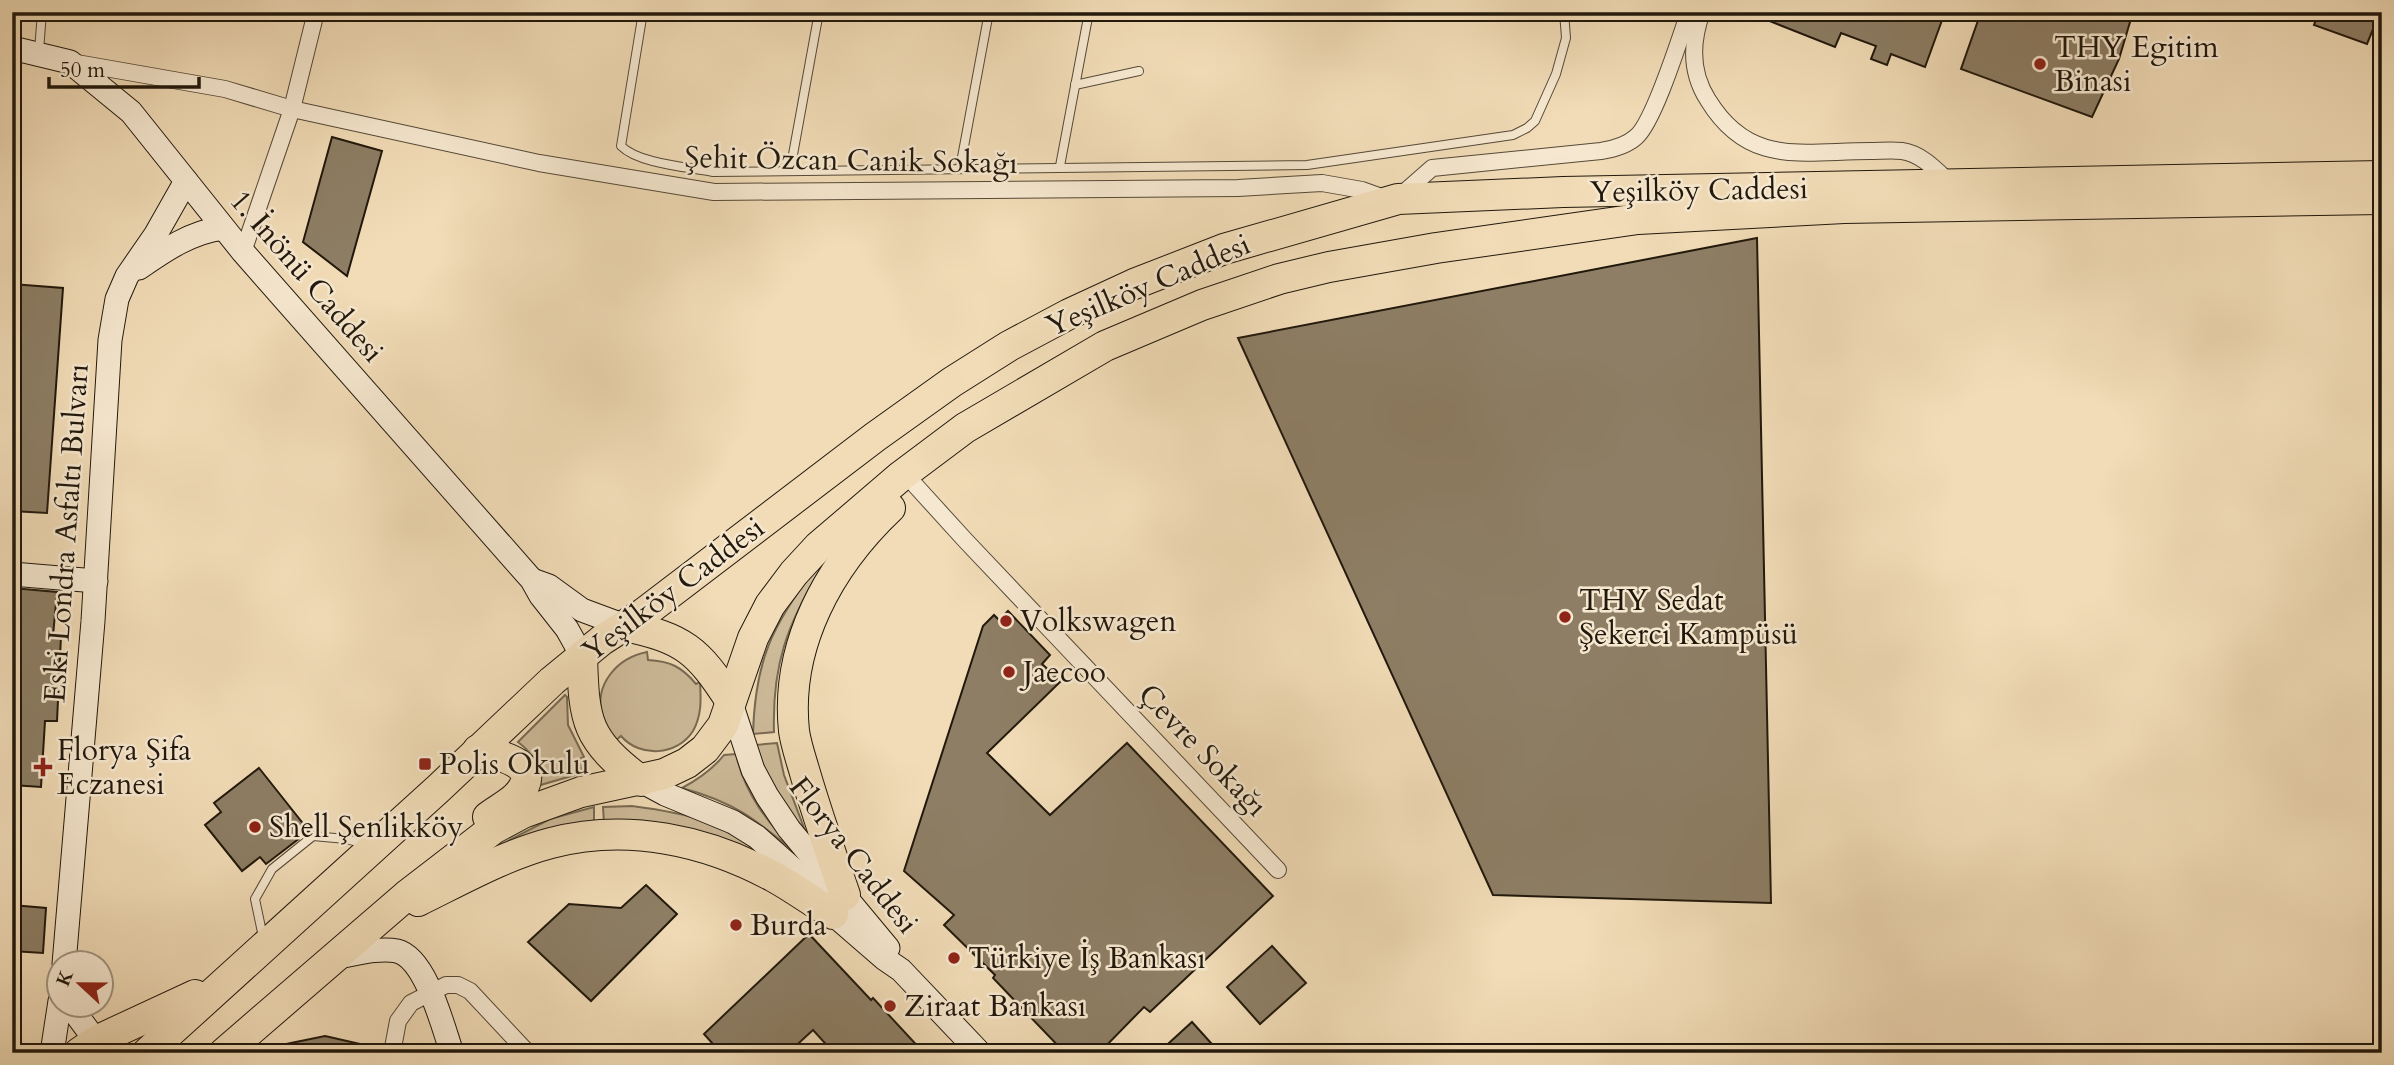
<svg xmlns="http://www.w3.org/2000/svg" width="2394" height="1065" font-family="Cardo,serif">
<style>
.green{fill:#cebb9a;stroke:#786a53;stroke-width:2}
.building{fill:#8d7e65;stroke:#21180c;stroke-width:2}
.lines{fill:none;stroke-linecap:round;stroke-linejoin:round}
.lane-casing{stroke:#554937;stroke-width:10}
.street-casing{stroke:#554937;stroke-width:18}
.secondary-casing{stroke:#21180c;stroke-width:25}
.highway-casing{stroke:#21180c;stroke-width:32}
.lane{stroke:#f6e8d0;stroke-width:8}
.street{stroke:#f6e8d0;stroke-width:16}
.secondary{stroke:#f6e8d0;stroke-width:23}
.highway{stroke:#f1dcb7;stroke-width:30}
.poi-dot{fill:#8f2418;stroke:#f6e8d0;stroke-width:2.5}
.labels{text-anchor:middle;stroke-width:5;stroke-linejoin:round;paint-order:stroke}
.poi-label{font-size:30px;fill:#21180c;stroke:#f6e8d0;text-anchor:start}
.street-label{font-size:30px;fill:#21180c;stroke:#f6e8d0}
</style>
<rect width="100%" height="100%" fill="#f1dcb7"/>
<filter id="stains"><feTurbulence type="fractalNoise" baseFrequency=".00286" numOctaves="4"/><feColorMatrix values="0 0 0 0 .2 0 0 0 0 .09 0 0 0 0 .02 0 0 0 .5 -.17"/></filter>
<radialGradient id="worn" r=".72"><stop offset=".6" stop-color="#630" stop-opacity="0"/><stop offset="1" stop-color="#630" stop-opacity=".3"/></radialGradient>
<g class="green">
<path d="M 816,568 L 821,568 C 787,625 772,665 774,732 L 753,734 C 755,661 772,625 816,568 Z"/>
<path d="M 647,652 L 648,660 C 670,661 682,667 696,684 L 700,682 C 701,699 702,715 693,731 C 677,756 640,758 621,736 L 615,741 C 611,733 604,725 602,716 C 594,684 617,658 647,652 Z"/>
<path d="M 565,695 L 567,697 L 568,725 L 584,757 L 579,759 L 582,773 L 537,786 C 540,766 535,755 518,742 Z"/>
<path d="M 777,743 L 784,775 L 806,833 L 777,800 L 755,745 Z"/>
<path d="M 736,754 C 745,795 768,822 795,852 C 755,819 734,802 682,788 C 699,779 712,770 724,755 Z"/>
<path d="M 632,806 C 693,814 718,820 767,859 L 604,823 L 603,807 Z"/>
<path d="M 594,807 L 594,824 L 498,846 L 550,819 Z"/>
</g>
<g class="building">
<path d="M 1747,12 L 1945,12 L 1925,67 L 1891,54 L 1887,65 L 1871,59 L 1876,46 L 1841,33 L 1835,47 Z"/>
<path d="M 1981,12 L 2133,12 L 2119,59 L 2092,117 L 1961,69 Z"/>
<path d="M 2319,12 L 2380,12 L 2367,44 L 2314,25 Z"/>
<path d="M 332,137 L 382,151 L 347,276 L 303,242 Z"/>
<path d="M 1757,238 L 1771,903 L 1493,895 L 1238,338 Z"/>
<path d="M 12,284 L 63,288 L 47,513 L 12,511 Z"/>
<path d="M 12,588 L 57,592 L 53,636 L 61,636 L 57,721 L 45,721 L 41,787 L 12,785 Z"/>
<path d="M 1008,611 L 1050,655 L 1042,664 L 1061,681 L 987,753 L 1050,815 L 1127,743 L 1273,896 L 1150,1012 L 1144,1007 L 1099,1053 L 1065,1053 L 993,978 L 995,975 L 944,925 L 954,915 L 904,871 L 983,626 L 994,615 L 999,620 Z"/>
<path d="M 259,768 L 309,831 L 266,864 L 260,857 L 242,871 L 205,825 L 221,812 L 214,803 Z"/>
<path d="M 646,885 L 677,914 L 591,1001 L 528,942 L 569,904 L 621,908 Z"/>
<path d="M 12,905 L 46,908 L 43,953 L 12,951 Z"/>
<path d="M 809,934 L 871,1000 L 873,998 L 924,1053 L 834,1053 L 813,1030 L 788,1053 L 721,1053 L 704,1034 Z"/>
<path d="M 1272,946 L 1306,983 L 1260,1024 L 1227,987 Z"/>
<path d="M 1192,1022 L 1220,1053 L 1158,1053 Z"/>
<path d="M 325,1036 L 369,1046 L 369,1053 L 282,1053 L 281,1045 Z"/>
</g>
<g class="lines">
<defs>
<g id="lane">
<path d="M 643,12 L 621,146 C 639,164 688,167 713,172 L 1307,165 L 1513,135 L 1527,128 L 1535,121 L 1556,74 L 1566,38 L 1564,12"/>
<path d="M 39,51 L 42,12"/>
<path d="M 1075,85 L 1139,71"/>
<path d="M 1060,166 L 1089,12"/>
<path d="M 960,168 L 989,12"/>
<path d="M 790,171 L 819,12"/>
<path d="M 263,937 L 255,899 L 272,869 L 313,836 L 346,839 L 366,844"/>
</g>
<g id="street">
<path d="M 1702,12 C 1691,42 1690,72 1708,100 C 1749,167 1801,151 1870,151 C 1880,151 1892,150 1902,151 C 1922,154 1936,170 1950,183"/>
<path d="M 71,62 L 225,89 L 292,109 L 539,163 L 714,192 L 1238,188 L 1322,183 L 1362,190 L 1387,199"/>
<path d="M 1399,197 L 1432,168 L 1601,151 C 1614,149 1626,146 1636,137 C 1654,122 1680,38 1689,12"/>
<path d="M 243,252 L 292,109 L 316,12"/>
<path d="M 915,485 L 965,540 L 1278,870"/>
<path d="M 392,1053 L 398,1021 L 411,1003 L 446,985 L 458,985 L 470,991 L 528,1053"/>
</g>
<g id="secondary">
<path d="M 12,48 L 70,62 L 131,112 L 243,252 L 532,580 L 541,596 L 567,629 L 582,656"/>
<path d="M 139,268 C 165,250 191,232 223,228"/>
<path d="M 12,574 L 96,581"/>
<path d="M 535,581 L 549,586 L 582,610 L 625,626"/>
<path d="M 730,700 L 753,770 L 767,796 L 789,829 L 888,948"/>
<path d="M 641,781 L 665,794 L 733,822 L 757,837 L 792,868 L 820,896 L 833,914 L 885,959 L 901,970 L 980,1053"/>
<path d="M 333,958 C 352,955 378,947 397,951 C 426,958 443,1027 452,1053"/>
<path d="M 64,964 L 93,621 L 110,340 L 117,299 L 127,276 L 156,234 L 186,181"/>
<path d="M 70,1006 L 96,1041"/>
<path d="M 52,1053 L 60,1001"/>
</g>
<g id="highway">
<path d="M 625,626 C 683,638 698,650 730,700"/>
<path d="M 582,656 C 584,723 586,739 641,781"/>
<path d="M 478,750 C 500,755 547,765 516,797 C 509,804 497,810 488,817"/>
<path d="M 845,895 C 831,854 817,814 805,773 C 801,759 796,745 794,731 C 785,645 829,566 890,508"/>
<path d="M 418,901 C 461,880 505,855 551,843 C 627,823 706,840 774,877 C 794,888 813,902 833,914"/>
<path d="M 79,1053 L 96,1041 L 195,995"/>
<path d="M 147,1053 L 439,788 L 552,681 L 602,640 L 644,613 L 875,437 L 952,382 L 1009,346 L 1069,314 L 1134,284 L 1224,249 L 1398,199 L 1563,192 L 2382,176"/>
<path d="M 224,1053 L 406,896 L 493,829 L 523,813 L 581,792 L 664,774 L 687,763 L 705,749 L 723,725 L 753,638 L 770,605 L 794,573 L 818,547 L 901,476 L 965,428 L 1105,346 L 1202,305 L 1279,279 L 1329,267 L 1436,248 L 1638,219 L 1844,208 L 2382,199"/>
</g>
</defs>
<use href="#lane" class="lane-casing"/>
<use href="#street" class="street-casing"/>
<use href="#secondary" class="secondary-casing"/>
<use href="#highway" class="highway-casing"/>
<use href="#lane" class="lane"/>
<use href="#street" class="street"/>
<use href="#secondary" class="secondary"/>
<use href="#highway" class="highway"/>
</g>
<g class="poi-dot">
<circle cx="2040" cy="64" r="7"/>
<circle cx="1565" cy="617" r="7"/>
<circle cx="1006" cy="621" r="7"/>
<circle cx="1009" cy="672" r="7"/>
<rect x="418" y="757" width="14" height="14" rx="3.5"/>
<path d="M39.5 756.5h7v7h7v7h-7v7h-7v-7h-7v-7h7z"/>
<circle cx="255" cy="827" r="7"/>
<circle cx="736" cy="925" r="7"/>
<circle cx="954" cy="958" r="7"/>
<circle cx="890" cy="1006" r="7"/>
</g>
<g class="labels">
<g class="poi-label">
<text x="2054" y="57">THY Egitim<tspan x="2054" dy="34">Binasi</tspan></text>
<text x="1579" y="610">THY Sedat<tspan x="1579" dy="34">Şekerci Kampüsü</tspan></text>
<text x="1020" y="631">Volkswagen</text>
<text x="1023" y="682">Jaecoo</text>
<text x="57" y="760">Florya Şifa<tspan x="57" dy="34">Eczanesi</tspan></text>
<text x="439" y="774">Polis Okulu</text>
<text x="269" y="837">Shell Şenlikköy</text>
<text x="750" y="935">Burda</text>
<text x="968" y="968">Türkiye İş Bankası</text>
<text x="904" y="1016">Ziraat Bankası</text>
</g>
<g class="street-label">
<text transform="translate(851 160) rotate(1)" y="10">Şehit Özcan Canik Sokağı</text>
<text transform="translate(1699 190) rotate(-1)" y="10">Yeşilköy Caddesi</text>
<text transform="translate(307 276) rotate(49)" y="10">1. İnönü Caddesi</text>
<text transform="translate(1148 285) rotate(-23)" y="10">Yeşilköy Caddesi</text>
<text transform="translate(66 533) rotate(-86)" y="10">Eski Londra Asfaltı Bulvarı</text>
<text transform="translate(673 589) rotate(-37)" y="10">Yeşilköy Caddesi</text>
<text transform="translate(1203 750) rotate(46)" y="10">Çevre Sokağı</text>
<text transform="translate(854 855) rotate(52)" y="10">Florya Caddesi</text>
</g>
</g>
<rect width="2394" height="1065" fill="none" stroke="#f1dcb7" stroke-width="42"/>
<rect x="14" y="14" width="2366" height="1037" fill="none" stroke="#21180c" stroke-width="3.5"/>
<rect x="21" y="21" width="2352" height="1023" fill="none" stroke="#21180c" stroke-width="2"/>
<g transform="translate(80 984) rotate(292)"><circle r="33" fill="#f6e8d0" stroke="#a19582" stroke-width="2"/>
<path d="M0-5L12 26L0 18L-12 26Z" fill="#8f2418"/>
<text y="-10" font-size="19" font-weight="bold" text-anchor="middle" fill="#21180c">K</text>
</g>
<path d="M49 77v10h150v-10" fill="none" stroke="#21180c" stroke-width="3.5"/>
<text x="60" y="77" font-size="21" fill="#21180c" stroke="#f6e8d0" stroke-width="5" paint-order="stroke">50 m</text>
<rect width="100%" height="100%" filter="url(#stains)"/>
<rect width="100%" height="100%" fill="url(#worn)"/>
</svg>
